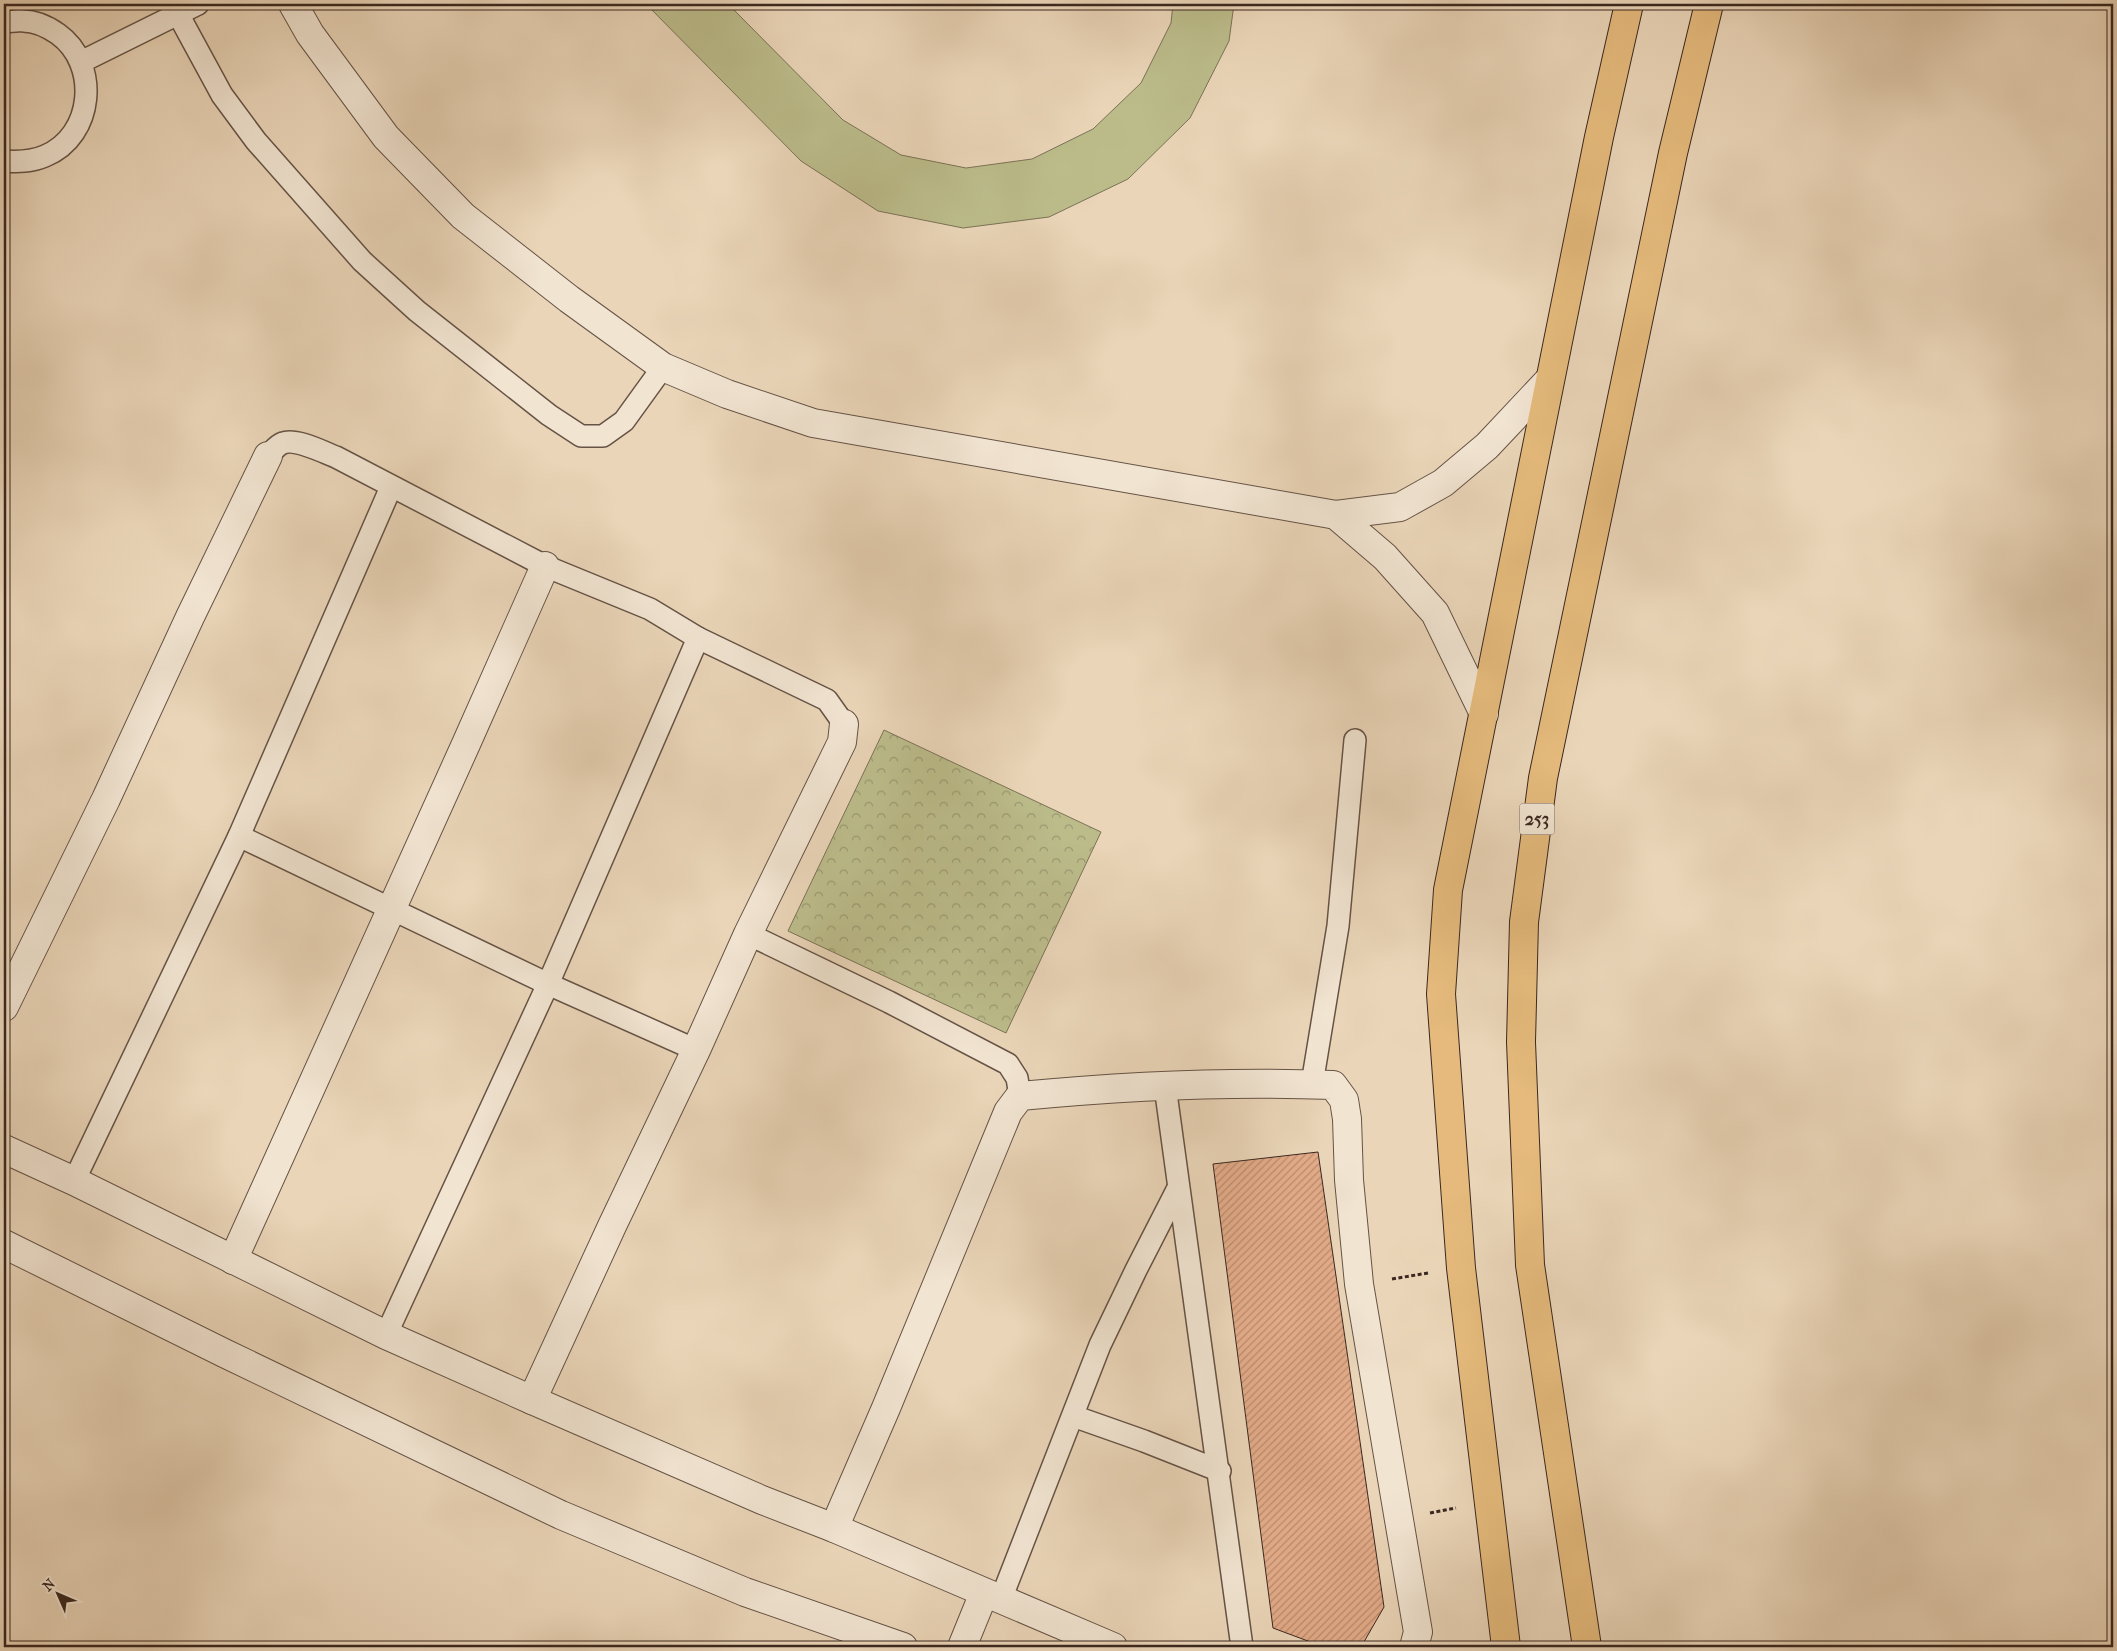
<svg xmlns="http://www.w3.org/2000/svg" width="2117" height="1651" font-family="'IM FELL French Canon',serif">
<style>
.park{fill:url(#park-crowns);stroke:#7b7256}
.pitch{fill:#bcbc8b;stroke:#7b7256}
.building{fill:url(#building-hatch);stroke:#3a2820}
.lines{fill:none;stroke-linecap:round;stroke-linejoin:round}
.lane-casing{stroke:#665346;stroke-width:24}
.street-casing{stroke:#665346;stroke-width:30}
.primary-casing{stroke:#3a2820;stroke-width:30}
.path{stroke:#3a2820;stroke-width:3;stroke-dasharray:4 2.5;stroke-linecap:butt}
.lane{stroke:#f1e4d1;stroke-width:21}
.street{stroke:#f1e4d1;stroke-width:28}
.primary{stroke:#e5ba7c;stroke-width:28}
.labels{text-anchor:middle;stroke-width:4.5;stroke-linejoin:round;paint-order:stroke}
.shield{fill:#f1e4d1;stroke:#716055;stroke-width:1}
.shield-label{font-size:18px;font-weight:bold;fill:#3a2820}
</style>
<defs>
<pattern id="park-crowns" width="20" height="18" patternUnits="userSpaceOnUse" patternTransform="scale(1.25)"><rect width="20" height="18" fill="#bcbc8b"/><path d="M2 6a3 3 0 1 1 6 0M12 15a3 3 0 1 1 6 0" fill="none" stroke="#9a9971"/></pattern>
<pattern id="building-hatch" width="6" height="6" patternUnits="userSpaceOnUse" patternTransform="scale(1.25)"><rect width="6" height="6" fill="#e3ab88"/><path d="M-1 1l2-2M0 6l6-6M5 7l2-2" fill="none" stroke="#b98b6f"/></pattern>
</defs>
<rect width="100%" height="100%" fill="#ead5b8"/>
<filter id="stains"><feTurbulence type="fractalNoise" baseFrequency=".004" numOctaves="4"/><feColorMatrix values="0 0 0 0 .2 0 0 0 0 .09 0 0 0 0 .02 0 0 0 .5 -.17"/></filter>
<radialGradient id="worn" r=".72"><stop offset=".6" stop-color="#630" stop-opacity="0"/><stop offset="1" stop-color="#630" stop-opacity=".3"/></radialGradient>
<path class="park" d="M 884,730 L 1101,832 L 1006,1033 L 788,931 Z"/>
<path class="pitch" d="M 646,4 L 728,4 L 843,120 L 901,155 L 966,168 L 1032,159 L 1093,129 L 1141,83 L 1171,23 L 1173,4 L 1234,4 L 1229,41 L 1190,118 L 1128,179 L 1049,217 L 963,228 L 878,211 L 801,161 Z"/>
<path class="building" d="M 1318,1152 L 1384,1607 L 1361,1647 L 1324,1647 L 1273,1628 L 1213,1164 Z"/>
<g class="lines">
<defs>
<g id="lane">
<path d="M 178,14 L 222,95 L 256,141 L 362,261 L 417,311 L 549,415 L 581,436 L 603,436 L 624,421 L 663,367"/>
<path d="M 4,22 C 10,22 17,20 23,21 C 35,21 48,27 58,34 C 100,64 94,136 45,156 C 31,162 18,162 4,161"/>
<path d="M 81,62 L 198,4"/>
<path d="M 268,456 C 273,451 277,445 283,443 C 296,438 323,452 336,457 L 545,566 L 650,609 L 698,638"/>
<path d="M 239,836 L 548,984 L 696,1050"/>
<path d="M 748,934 L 889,1002 L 1008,1064 L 1017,1078 L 1020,1096"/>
<path d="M 1312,1084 L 1338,926 L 1355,740"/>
<path d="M 1165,1086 C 1189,1273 1218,1460 1242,1647"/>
<path d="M 74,1181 L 239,836 L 391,487"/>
<path d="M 386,1335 L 548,984 L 698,638 L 827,700 L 844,724"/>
<path d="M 1073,1416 L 1144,1441 L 1220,1471"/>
<path d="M 1001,1599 L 1100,1345 L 1136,1270 L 1178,1188"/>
</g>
<g id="street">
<path d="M 293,4 L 310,34 L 386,137 L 463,216 L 569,299 L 663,367 L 727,394 L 813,423 L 1336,515 L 1400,507 L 1443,483 L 1487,446 L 1550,379"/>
<path d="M 1336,515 L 1385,557 L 1435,613 L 1484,714"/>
<path d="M 4,1007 L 106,799 L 190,617 L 268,456"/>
<path d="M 4,1149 L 74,1181 L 386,1335 L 532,1400 L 762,1500 L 834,1528 L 1113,1647"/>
<path d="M 4,1244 L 224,1353 L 561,1515 L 745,1592 L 903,1647"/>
<path d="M 233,1260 L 466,744 L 545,566"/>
<path d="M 532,1400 L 612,1226 L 696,1050 L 748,934 L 842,742 L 844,724"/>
<path d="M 834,1528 L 886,1408 L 1008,1112 L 1020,1096 C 1124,1086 1229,1081 1333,1085 L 1344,1100 L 1347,1119 L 1349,1180 L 1359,1284 L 1418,1632 L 1414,1647"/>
<path d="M 962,1647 L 984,1593"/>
</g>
<g id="primary">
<path d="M 1506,1647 L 1461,1268 L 1441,994 L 1448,890 L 1599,137 L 1629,4"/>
<path d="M 1587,1647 L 1530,1265 L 1521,1042 L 1524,922 L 1543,778 L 1673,153 L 1709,4"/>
</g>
</defs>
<use href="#lane" class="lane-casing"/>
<use href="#street" class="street-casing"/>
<use href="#primary" class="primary-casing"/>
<g class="path">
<path d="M 1392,1279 L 1428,1273"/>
<path d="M 1430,1513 L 1456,1508"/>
</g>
<use href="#lane" class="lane"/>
<use href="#street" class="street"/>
<use href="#primary" class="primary"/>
</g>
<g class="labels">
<rect class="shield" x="1519.5" y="803.5" width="35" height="31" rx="4"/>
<g class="shield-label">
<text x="1537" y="825">253</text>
</g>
</g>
<rect width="2117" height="1651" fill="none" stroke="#ead5b8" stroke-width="20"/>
<rect x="5" y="5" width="2107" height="1641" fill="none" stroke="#3a2820" stroke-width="2.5"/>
<rect x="10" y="10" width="2097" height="1631" fill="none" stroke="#3a2820"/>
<g transform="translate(58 1594) rotate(315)" stroke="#f1e4d1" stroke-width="4" paint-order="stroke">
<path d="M0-4L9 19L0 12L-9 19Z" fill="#3a2820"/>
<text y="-8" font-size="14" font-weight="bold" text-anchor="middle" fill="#3a2820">N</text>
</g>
<rect width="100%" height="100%" filter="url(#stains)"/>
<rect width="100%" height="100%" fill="url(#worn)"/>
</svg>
